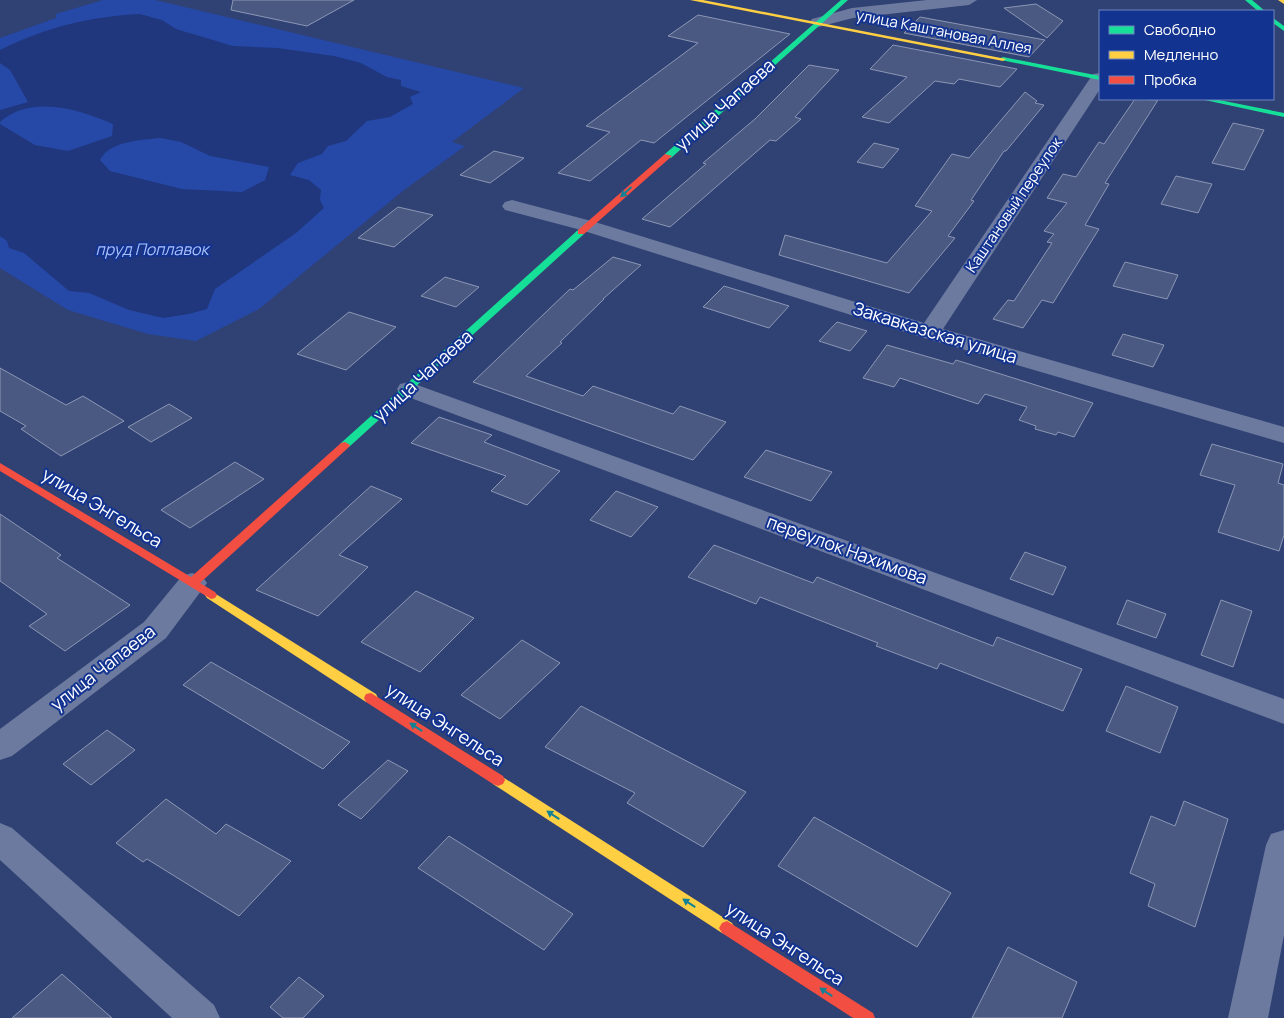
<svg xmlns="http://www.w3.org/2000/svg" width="1284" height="1018" font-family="Manrope,sans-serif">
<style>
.green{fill:#2649a8}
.water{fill:#20377d;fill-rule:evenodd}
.building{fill:#4a5982;stroke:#8c97b5}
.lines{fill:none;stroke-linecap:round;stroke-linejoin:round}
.street{fill:#6c7a9f;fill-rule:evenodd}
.fast{fill:#16e098;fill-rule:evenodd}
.slow{fill:#ffcf43;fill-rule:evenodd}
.jam{fill:#f24e42;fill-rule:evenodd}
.oneway{fill:#148194}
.labels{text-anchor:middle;stroke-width:4;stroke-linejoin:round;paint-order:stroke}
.far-street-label{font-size:15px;fill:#fff;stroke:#133391}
.far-water-label{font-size:16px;font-style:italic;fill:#abc0f9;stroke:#133391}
.street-label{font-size:18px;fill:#fff;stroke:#133391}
</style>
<rect width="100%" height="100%" fill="#304174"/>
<path class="green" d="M 103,0 L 155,0 L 524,88 L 452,142 L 465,146 L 404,190 L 259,309 L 196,341 L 148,334 L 68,310 L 0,268 L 0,38 L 56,18 L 56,14 Z"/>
<path class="water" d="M 140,14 L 162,20 L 176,29 L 233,46 L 278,48 L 334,56 L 361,63 L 387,77 L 401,80 L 401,86 L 421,92 L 410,97 L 413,104 L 390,117 L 367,121 L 346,141 L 328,146 L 322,154 L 298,163 L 290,175 L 309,180 L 321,190 L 320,200 L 324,208 L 296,233 L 215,289 L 207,309 L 189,314 L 163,318 L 129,310 L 89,293 L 69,291 L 24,253 L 9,248 L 7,241 L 0,236 L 0,124 L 35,145 L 68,151 L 112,136 L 113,124 C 80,110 32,94 0,122 L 0,110 L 28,102 L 10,70 L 0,63 L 0,50 C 43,28 92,16 140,14 ZM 160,138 L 181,142 L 210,156 L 269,167 L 265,180 L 242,192 L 182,189 L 110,171 L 100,160 C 109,141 142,140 160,138 Z"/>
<g class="building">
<path d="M 233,0 L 354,0 L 307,26 L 231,10 Z"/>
<path d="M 1036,4 L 1063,21 L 1047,38 L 1004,8 Z"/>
<path d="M 698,15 L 790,34 L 654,143 L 641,140 L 590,181 L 558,173 L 610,132 L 586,126 L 698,43 L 668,36 Z"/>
<path d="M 920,17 L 1045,40 L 1029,57 L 904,33 Z"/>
<path d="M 893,45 L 1017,69 L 1000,87 L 959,79 L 954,84 L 935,81 L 889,123 L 862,117 L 907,77 L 870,69 Z"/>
<path d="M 809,65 L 839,70 L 795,117 L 801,119 L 776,141 L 770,140 L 670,227 L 642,219 L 706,164 L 703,163 L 755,119 Z"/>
<path d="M 1025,92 L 1037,101 L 1035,103 L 1044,105 L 1006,151 L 1004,151 L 971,200 L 974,201 L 948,236 L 955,238 L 909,293 L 779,255 L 785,235 L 887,263 L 932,211 L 915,206 L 952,154 L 969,158 Z"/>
<path d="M 1135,99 L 1158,100 L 1105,183 L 1109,184 L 1085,225 L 1099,229 L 1053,303 L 1042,300 L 1023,328 L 993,319 L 1008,300 L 1014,301 L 1052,243 L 1047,242 L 1054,234 L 1044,231 L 1067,203 L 1047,198 L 1063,174 L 1076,177 L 1099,142 L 1104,144 Z"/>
<path d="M 1233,123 L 1264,130 L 1244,170 L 1212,163 Z"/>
<path d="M 874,143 L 899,149 L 883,168 L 857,162 Z"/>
<path d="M 494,151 L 524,158 L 490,183 L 460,175 Z"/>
<path d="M 1176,176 L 1212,184 L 1198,213 L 1161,204 Z"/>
<path d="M 398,207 L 433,215 L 394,247 L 358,238 Z"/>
<path d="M 613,257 L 641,265 L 603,299 L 604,299 L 560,342 L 562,343 L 526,376 L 583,396 L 593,386 L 673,414 L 680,406 L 726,422 L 693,460 L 473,382 L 570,289 L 573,290 Z"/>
<path d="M 1125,262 L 1178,275 L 1167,299 L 1113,286 Z"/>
<path d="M 445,277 L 479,287 L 456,307 L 421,296 Z"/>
<path d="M 724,286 L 789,306 L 769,328 L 703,307 Z"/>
<path d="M 349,312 L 396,327 L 346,370 L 297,354 Z"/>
<path d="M 837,322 L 867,331 L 850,351 L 819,341 Z"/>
<path d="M 1123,334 L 1164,345 L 1153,367 L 1112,355 Z"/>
<path d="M 887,345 L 953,364 L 956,360 L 1093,403 L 1074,437 L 1058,432 L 1056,435 L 1035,429 L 1036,426 L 1019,420 L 1027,407 L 985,394 L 978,404 L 900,378 L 894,387 L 863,378 Z"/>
<path d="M 0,368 L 66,405 L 83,396 L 124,421 L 61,456 L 21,429 L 26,426 L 0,411 Z"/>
<path d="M 169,404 L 192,418 L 151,442 L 128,427 Z"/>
<path d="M 439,417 L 492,435 L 484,442 L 560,471 L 527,505 L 491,491 L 506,476 L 411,443 Z"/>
<path d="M 1212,444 L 1283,464 L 1278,483 L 1284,485 L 1284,535 L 1279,551 L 1218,532 L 1235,485 L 1200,475 Z"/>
<path d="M 766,450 L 832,472 L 811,501 L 744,477 Z"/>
<path d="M 235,462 L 264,479 L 190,528 L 161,510 Z"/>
<path d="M 371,486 L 402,499 L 339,555 L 368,567 L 318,616 L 256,590 Z"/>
<path d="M 616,491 L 658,507 L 631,537 L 590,520 Z"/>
<path d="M 0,514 L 61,555 L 57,558 L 130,605 L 65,651 L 29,626 L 47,614 L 0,581 Z"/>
<path d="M 714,545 L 813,583 L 817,577 L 993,646 L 997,637 L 1082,669 L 1063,711 L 940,663 L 937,669 L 876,646 L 878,643 L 760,597 L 756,604 L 688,577 Z"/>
<path d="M 1025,552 L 1066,567 L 1053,595 L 1010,579 Z"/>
<path d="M 416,591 L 474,618 L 420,672 L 361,642 Z"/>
<path d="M 1127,600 L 1166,614 L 1156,638 L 1117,624 Z"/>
<path d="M 1221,600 L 1252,611 L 1233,667 L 1201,655 Z"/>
<path d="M 522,640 L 560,663 L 500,719 L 461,695 Z"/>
<path d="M 211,662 L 286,705 L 350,742 L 323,769 L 183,685 Z"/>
<path d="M 1126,686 L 1178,707 L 1160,753 L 1106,731 Z"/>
<path d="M 581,706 L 746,792 L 703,847 L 627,803 L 635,793 L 545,747 Z"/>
<path d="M 107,730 L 135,750 L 91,785 L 63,764 Z"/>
<path d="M 388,760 L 408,771 L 361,819 L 338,805 Z"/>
<path d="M 166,799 L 216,834 L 226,824 L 291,861 L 239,916 L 147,859 L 143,862 L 116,843 Z"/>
<path d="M 1184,801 L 1228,819 L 1195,927 L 1148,906 L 1155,884 L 1130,873 L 1151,816 L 1175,826 Z"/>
<path d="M 814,817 L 951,893 L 917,947 L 778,866 Z"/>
<path d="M 449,836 L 573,914 L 544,950 L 418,868 Z"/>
<path d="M 1008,947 L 1077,982 L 1062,1018 L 972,1018 Z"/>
<path d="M 62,974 L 112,1018 L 12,1018 Z"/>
<path d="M 299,977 L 324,996 L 303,1018 L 283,1018 L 270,1007 Z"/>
</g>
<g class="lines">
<g class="street">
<path d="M 927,0 L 977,0 L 969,5 L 853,18 L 818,27 L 810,22 L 812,19 L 852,8 Z"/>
<path d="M 1100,73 L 1100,89 L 943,329 L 1284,427 L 1284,443 L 921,337 L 581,230 L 505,210 L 502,206 L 505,202 L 512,200 L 595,222 L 924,323 L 1093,74 Z"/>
<path d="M 409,382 L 1284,699 L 1284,724 L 400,394 L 397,389 L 400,384 Z"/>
<path d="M 192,573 L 202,576 L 207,583 L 166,638 L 12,756 L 0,760 L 0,729 L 144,622 L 182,576 Z"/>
<path d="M 0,823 L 12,828 L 214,1005 L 220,1018 L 172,1018 L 0,860 Z"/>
<path d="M 1284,830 L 1284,935 L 1268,1018 L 1228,1018 L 1266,845 L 1271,834 Z"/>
</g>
<g class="fast">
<path d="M 841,0 L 848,0 L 671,158 L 665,158 L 665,154 Z"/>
<path d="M 1245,0 L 1252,0 L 1265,11 L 1258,11 Z"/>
<path d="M 1273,18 L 1284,26 L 1284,31 L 1273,23 Z"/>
<path d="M 1003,57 L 1100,76 L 1100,80 L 1001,60 L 1001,58 Z"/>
<path d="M 1200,99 L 1214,99 L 1284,113 L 1284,117 Z"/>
<path d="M 581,229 L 584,230 L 584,234 L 349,447 L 341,447 L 340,445 L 341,443 L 578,230 Z"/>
</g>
<g class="slow">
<path d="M 690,0 L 703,0 L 1006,59 L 1003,61 Z"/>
<path d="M 1278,0 L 1284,0 L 1284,4 Z"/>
<path d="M 211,591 L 376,694 L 378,698 L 376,702 L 371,703 L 366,702 L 207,598 L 205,595 L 207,592 Z"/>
<path d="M 498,774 L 732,923 L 735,928 L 732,933 L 727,935 L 722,933 L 493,784 L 491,780 L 493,776 Z"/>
</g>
<g class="jam">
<path d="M 665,154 L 672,156 L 584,234 L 578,234 L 578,230 Z"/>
<path d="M 345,442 L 350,445 L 349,447 L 200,583 L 215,592 L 217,595 L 215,598 L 211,599 L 0,471 L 0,463 L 191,577 L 341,443 Z"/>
<path d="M 371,693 L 503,776 L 505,780 L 503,784 L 498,786 L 493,784 L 366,702 L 364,698 L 366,694 Z"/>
<path d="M 727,921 L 873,1013 L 875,1018 L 853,1018 L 722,933 L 719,928 L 722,923 Z"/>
</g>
</g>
<defs><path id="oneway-solid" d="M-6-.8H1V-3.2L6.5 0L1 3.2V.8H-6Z" transform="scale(1.25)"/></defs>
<g class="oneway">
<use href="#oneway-solid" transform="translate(626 192) rotate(138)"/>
<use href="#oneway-solid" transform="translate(416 727) rotate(-147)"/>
<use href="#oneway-solid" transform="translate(553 815) rotate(-147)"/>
<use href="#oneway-solid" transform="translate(689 903) rotate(-147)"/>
<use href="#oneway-solid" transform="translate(826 992) rotate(-147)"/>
</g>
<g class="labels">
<g class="far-street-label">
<text transform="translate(944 32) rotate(11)" y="5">улица Каштановая Аллея</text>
<text transform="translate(1014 205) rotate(-56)" y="5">Каштановый переулок</text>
</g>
<g class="far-water-label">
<text x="152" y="255">пруд Поплавок</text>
</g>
<g class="street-label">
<text transform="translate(725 105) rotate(-42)" y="6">улица Чапаева</text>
<text transform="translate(935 333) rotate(17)" y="6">Закавказская улица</text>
<text transform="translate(423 376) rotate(-42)" y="6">улица Чапаева</text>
<text transform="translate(102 508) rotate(31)" y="6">улица Энгельса</text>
<text transform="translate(847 550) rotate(20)" y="6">переулок Нахимова</text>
<text transform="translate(103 668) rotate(-38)" y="6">улица Чапаева</text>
<text transform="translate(445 725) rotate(33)" y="6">улица Энгельса</text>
<text transform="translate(785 944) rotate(33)" y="6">улица Энгельса</text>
</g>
</g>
<rect x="1099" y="10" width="175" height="90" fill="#133391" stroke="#7185bd"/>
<rect x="1109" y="26" width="25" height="8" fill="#16e098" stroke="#7185bd"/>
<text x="1144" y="35" font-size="15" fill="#ffffff">Свободно</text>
<rect x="1109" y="51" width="25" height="8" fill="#ffcf43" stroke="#7185bd"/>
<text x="1144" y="60" font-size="15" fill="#ffffff">Медленно</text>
<rect x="1109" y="76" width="25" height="8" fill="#f24e42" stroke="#7185bd"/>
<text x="1144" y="85" font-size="15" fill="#ffffff">Пробка</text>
</svg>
